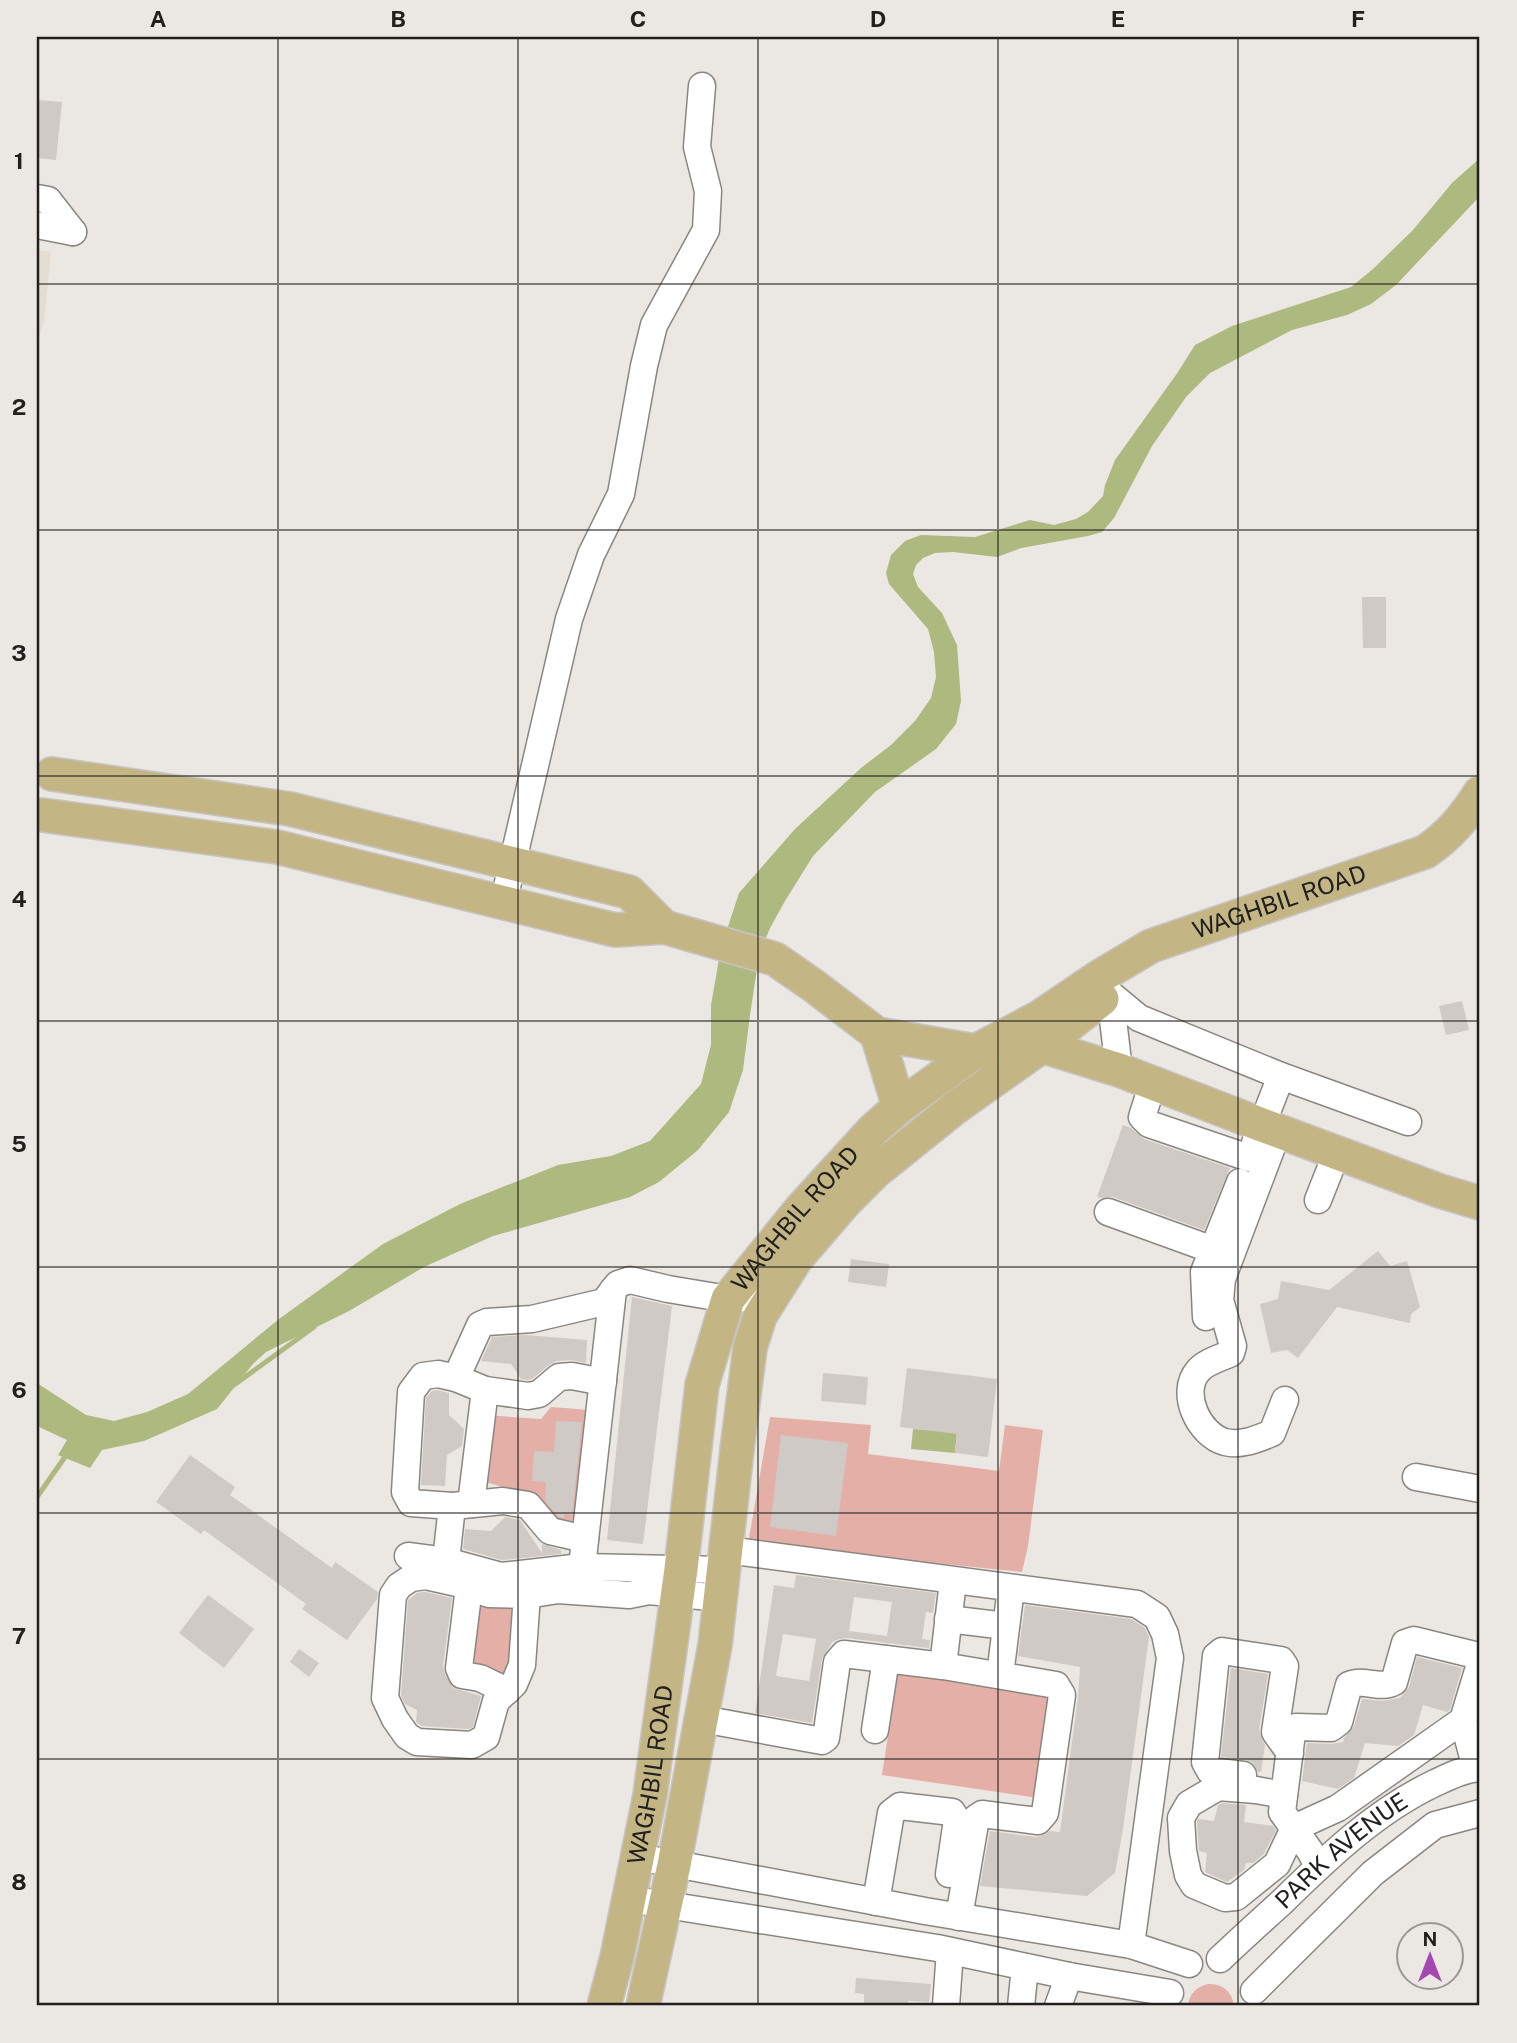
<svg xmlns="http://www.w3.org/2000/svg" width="1517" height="2043" font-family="'Public Sans',sans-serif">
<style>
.built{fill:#e6ddd1}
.green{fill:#e4afa7}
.water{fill:#aeb97f}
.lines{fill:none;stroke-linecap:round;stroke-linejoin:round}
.stream{stroke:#aeb97f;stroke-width:5}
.building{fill:#d0cac6;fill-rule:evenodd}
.minor-casing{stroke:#8a8682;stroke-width:29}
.major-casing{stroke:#c6c5c4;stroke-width:36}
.minor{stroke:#fff;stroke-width:26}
.major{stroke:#c4b684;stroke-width:33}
.grid{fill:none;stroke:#22201e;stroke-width:2;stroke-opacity:0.55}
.labels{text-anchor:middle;stroke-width:5;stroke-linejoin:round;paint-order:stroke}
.street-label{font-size:24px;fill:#22201e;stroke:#ebe7e2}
.neatline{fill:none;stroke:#22201e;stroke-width:2.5}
.grid-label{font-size:23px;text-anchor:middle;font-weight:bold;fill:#22201e}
</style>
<rect width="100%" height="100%" fill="#ebe7e2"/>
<path class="built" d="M 37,250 L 51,252 L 44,321 L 37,343 Z"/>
<g class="green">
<path d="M 551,1407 L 590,1410 L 580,1522 L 541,1517 L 516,1491 L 486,1482 L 485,1415 L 541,1419 Z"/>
<path d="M 770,1417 L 871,1425 L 868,1454 L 999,1471 L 1005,1425 L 1043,1430 L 1028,1546 L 1022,1572 L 748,1544 Z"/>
<path d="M 474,1603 L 521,1608 L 513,1675 L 467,1670 Z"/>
<path d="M 898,1670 L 1054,1694 L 1038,1798 L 882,1775 Z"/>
<path d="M 1208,1984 C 1223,1984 1232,1991 1234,2006 L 1188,2006 C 1189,1994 1196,1987 1208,1984 Z"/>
</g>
<g class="water">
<path d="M 1480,158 L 1480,196 L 1396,285 L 1371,304 L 1347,315 L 1292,330 L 1210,373 L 1186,397 L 1152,446 L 1114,518 L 1102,532 L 1088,536 L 1021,548 L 997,557 L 953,552 L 935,553 L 923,558 L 916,565 L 913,574 L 918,587 L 942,613 L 957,645 L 961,701 L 956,724 L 936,749 L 875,792 L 813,856 L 785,901 L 770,928 L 759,955 L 750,1015 L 743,1070 L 729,1112 L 698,1150 L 659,1182 L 630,1197 L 493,1236 L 424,1267 L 349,1311 L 266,1352 L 253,1364 L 217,1409 L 144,1441 L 102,1450 L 90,1468 L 58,1455 L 67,1440 L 37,1426 L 37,1383 L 86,1415 L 114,1421 L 147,1412 L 188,1394 L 279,1319 L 383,1244 L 460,1204 L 558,1165 L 611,1156 L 650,1141 L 701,1084 L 711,1045 L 711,1005 L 721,948 L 739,893 L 795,829 L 861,768 L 891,745 L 915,721 L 931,698 L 936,677 L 934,652 L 928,629 L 889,584 L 886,573 L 891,555 L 905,541 L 921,535 L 975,537 L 1030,520 L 1054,525 L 1076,519 L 1088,512 L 1103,496 L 1105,485 L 1115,460 L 1178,372 L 1195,345 L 1232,326 L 1351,287 L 1373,269 L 1413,230 L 1452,183 Z"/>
<path d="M 959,1409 L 955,1453 L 911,1449 L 913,1429 L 930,1430 Z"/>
</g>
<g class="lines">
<g class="stream">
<path d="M 234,1385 L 314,1327"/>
<path d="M 37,1497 L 67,1454"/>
</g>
</g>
<g class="building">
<path d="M 37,100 L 62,102 L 56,160 L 37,158 Z"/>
<path d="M 1362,597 L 1386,597 L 1386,648 L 1363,648 Z"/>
<path d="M 1462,1001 L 1469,1030 L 1446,1035 L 1439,1006 Z"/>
<path d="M 1123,1125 L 1131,1128 L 1144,1139 L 1230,1168 L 1204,1230 L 1113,1197 L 1101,1198 L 1097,1197 Z"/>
<path d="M 1378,1251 L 1390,1266 L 1407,1261 L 1420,1307 L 1411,1314 L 1410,1323 L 1337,1307 L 1298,1358 L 1287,1350 L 1271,1353 L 1260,1304 L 1278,1299 L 1281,1281 L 1329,1290 Z"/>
<path d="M 851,1259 L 889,1264 L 886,1287 L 848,1282 Z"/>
<path d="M 632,1297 L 672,1306 L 643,1544 L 607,1540 Z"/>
<path d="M 525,1335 L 587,1340 L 586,1363 L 571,1360 L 557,1361 L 549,1365 L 532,1379 L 528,1380 L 521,1379 L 511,1364 L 481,1361 L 492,1337 Z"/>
<path d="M 907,1368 L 997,1379 L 988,1457 L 955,1453 L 957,1434 L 900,1427 Z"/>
<path d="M 823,1373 L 868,1377 L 866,1405 L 821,1401 Z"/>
<path d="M 437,1390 L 449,1393 L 449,1415 L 464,1429 L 462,1446 L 447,1455 L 445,1486 L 421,1485 L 426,1398 L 432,1391 Z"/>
<path d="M 556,1421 L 582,1422 L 572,1515 L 564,1514 L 564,1518 L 559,1517 L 545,1501 L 546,1482 L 532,1481 L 534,1451 L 554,1452 Z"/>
<path d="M 781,1435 L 848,1443 L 836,1536 L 770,1527 Z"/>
<path d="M 190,1455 L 235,1487 L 230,1495 L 332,1568 L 335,1562 L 378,1592 L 377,1599 L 347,1640 L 302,1609 L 306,1604 L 204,1530 L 201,1534 L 156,1502 Z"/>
<path d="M 505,1517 L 520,1520 L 542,1553 L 542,1544 L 561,1550 L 561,1554 L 502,1560 L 463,1549 L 465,1529 L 491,1531 Z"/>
<path d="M 796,1575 L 936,1593 L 933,1613 L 926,1612 L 922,1639 L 930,1640 L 929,1648 L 846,1638 L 839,1639 L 832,1642 L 822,1659 L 812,1723 L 755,1713 L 774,1585 L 794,1588 ZM 854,1597 L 892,1602 L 887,1636 L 849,1631 ZM 783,1634 L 816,1639 L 809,1681 L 776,1676 Z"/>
<path d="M 425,1592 L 452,1598 L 443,1666 L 445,1674 L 453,1688 L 481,1696 L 473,1727 L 468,1729 L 422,1726 L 416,1722 L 417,1710 L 405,1704 L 401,1695 L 408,1600 L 417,1593 Z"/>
<path d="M 208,1595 L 254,1629 L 224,1668 L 179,1633 Z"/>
<path d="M 1025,1605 L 1131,1619 L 1145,1628 L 1149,1637 L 1123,1829 L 1115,1873 L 1087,1896 L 980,1886 L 990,1831 L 1036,1837 L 1044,1835 L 1050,1831 L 1060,1832 L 1078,1697 L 1080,1667 L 1018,1656 Z"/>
<path d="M 299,1649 L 319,1663 L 309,1677 L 290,1662 Z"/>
<path d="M 1417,1657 L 1462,1668 L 1450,1710 L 1447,1712 L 1423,1705 L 1414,1735 L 1398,1746 L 1365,1743 L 1354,1778 L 1338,1789 L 1302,1781 L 1307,1743 L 1331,1744 L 1343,1742 L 1344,1738 L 1354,1726 L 1362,1699 L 1383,1701 L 1400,1698 L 1409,1687 Z"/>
<path d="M 1231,1668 L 1268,1674 L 1259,1730 L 1262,1740 L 1265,1745 L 1261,1772 L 1258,1772 L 1253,1763 L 1246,1760 L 1221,1757 Z"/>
<path d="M 1222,1803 L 1246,1805 L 1244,1822 L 1273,1826 L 1276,1830 L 1264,1854 L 1253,1863 L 1246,1863 L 1244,1870 L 1227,1882 L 1205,1872 L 1207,1853 L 1199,1851 L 1199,1849 L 1197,1822 L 1198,1819 L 1214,1821 L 1218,1805 Z"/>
<path d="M 856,1978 L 931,1984 L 929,2002 L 908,2001 L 908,2006 L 870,2006 L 871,2003 L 864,2003 L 864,1994 L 855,1993 Z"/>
</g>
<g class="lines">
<defs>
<g id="minor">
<path d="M 37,198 L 48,200 L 73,232"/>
<path d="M 37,225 L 73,232"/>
<path d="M 503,904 L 569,619 L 591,555 L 621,494 L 644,366 L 654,325 L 706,230 L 708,191 L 697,147 L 702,86"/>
<path d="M 1099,977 L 1110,994 L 1139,1018 L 1281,1076 L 1408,1122"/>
<path d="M 1110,994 L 1119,1070"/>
<path d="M 1153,1083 L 1142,1117 L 1149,1124 L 1249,1158"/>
<path d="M 1278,1131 L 1222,1279 L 1220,1300 L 1233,1346 L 1231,1353 C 1221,1358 1205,1362 1198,1371 C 1179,1393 1199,1435 1225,1442 C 1242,1446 1257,1439 1272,1433 L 1285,1400"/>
<path d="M 1255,1143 L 1281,1076"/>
<path d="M 1318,1200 L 1337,1152"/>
<path d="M 1108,1212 L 1213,1250"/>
<path d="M 1206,1317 L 1204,1272 L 1240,1182"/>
<path d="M 456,1378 L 485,1390 L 471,1504"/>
<path d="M 485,1390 L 528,1396 L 539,1394 L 559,1377 L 572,1376 L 603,1382"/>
<path d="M 1416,1477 L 1480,1489"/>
<path d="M 453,1506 L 503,1501 L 528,1505 L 550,1531 L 585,1539"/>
<path d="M 727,1550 L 1137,1604 L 1157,1617 L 1165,1634 L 1170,1658 L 1131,1945"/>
<path d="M 408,1556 L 446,1561"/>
<path d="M 582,1567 L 613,1290"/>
<path d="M 723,1570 L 582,1567 L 501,1576 L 446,1561 L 452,1506 L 411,1503 L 405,1492 L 411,1392 L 423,1376 L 438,1374 L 456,1378 L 480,1325 L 487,1322 L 532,1319 L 604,1302 L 618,1284 L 630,1280 L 668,1289 L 728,1299 L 745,1298"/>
<path d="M 469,1587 L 459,1668 L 462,1675 L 480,1678 L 507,1691"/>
<path d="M 527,1595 L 522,1665 L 514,1684 L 496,1701 L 486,1737 L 472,1745 L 417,1742 L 407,1736 L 395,1719 L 385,1698 L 393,1595 L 399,1586 L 411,1578 L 426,1576 L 457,1583 L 489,1594 L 527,1595 L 558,1590 L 629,1595 L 649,1591 L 720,1598"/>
<path d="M 948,1619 L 1006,1626"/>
<path d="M 943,1666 L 1056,1685 L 1062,1695 L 1045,1813 L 1038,1821 L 982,1814 L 976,1818 L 959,1917"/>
<path d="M 1000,1675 L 1011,1588"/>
<path d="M 702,1719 L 822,1741 L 826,1738 L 837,1662 L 844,1654 L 943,1666 L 953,1581"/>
<path d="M 1463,1720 L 1476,1768"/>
<path d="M 875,1730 L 886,1659"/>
<path d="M 1243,1775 L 1210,1771 L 1205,1762 L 1216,1656 L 1222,1651 L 1281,1660 L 1285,1666 L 1275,1732 L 1290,1753"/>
<path d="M 1284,1795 L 1256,1790 L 1218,1787 L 1189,1804 L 1181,1818 L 1183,1851 L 1188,1875 L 1194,1885 L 1225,1898 L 1236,1897 L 1277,1864 L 1294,1828 L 1338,1808 L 1463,1720 L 1480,1664"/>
<path d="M 638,1857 L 925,1911 L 1131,1945 L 1189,1964"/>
<path d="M 1318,1866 L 1310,1851 L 1282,1812 L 1292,1733 L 1296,1727 L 1331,1728 L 1339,1722 L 1349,1685 C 1364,1678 1380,1690 1394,1682 L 1405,1643 L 1414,1640 L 1475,1655 L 1480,1662"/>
<path d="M 629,1899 L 937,1948 L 1069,1976 L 1170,1993"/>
<path d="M 876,1902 L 891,1813 L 900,1806 L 952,1812 L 957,1820 L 949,1874"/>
<path id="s1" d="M 1220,1959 C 1241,1939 1262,1920 1283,1901 C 1329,1856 1376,1811 1435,1783 C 1450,1776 1464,1769 1480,1768"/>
<path d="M 1254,1991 L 1373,1873 L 1435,1825 L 1480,1813"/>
<path d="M 946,2006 L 950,1951"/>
<path d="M 1021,2006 L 1025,1967"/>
<path d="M 1058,2006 L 1069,1976"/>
</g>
<g id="major">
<path d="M 52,774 L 290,809 L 629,892 L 664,927"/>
<path d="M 42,815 L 277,847 L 615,930 L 664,927 L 775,959 L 814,986 L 877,1034 L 987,1053"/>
<path d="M 877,1034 L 899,1107"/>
<path d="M 1042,1046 L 1119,1070 L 1262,1125 L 1440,1191 L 1480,1203"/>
<path id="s2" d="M 604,2006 L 617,1957 L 650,1795 L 681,1569 L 702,1385 L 728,1299 L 800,1210 L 873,1130 L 899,1107 L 976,1051 L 1040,1017 L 1099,977 L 1151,946 L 1425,852 C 1449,836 1464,818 1480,793"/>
<path d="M 643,2006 L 674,1865 L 715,1645 L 738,1441 L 750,1348 L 760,1316 L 796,1259 L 845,1202 L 875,1172 L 956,1107 L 1042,1046 L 1102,999"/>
</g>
</defs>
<use href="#minor" class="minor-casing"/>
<use href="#major" class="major-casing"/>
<use href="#minor" class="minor"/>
<use href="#major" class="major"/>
</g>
<path class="grid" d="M 278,37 L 278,2006M 518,37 L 518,2006M 758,37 L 758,2006M 998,37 L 998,2006M 1238,37 L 1238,2006M 37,284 L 1480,284M 37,530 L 1480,530M 37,776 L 1480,776M 37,1021 L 1480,1021M 37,1267 L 1480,1267M 37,1513 L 1480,1513M 37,1759 L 1480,1759"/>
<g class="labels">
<g class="street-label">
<text dy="8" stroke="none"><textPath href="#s2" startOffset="1412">WAGHBIL ROAD</textPath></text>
<text dy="8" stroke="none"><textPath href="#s2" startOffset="824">WAGHBIL ROAD</textPath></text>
<text dy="8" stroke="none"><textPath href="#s2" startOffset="236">WAGHBIL ROAD</textPath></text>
<text dy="8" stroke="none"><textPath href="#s1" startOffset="163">PARK AVENUE</textPath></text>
</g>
</g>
<rect width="1517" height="2043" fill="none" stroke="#ebe7e2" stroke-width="77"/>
<g transform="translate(1430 1956)"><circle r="33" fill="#ebe7e2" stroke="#9b9794" stroke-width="2"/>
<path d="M0-5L12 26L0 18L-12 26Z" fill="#a447b1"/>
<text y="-10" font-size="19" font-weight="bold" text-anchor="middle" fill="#22201e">N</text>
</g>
<rect x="38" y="38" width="1440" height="1966" class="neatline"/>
<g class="grid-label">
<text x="158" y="27">A</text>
<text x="398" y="27">B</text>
<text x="638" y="27">C</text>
<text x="878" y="27">D</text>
<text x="1118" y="27">E</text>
<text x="1358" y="27">F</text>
<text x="19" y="169">1</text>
<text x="19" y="415">2</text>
<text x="19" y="661">3</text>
<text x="19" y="907">4</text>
<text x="19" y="1152">5</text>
<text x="19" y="1398">6</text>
<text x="19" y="1644">7</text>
<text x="19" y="1890">8</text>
</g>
</svg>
